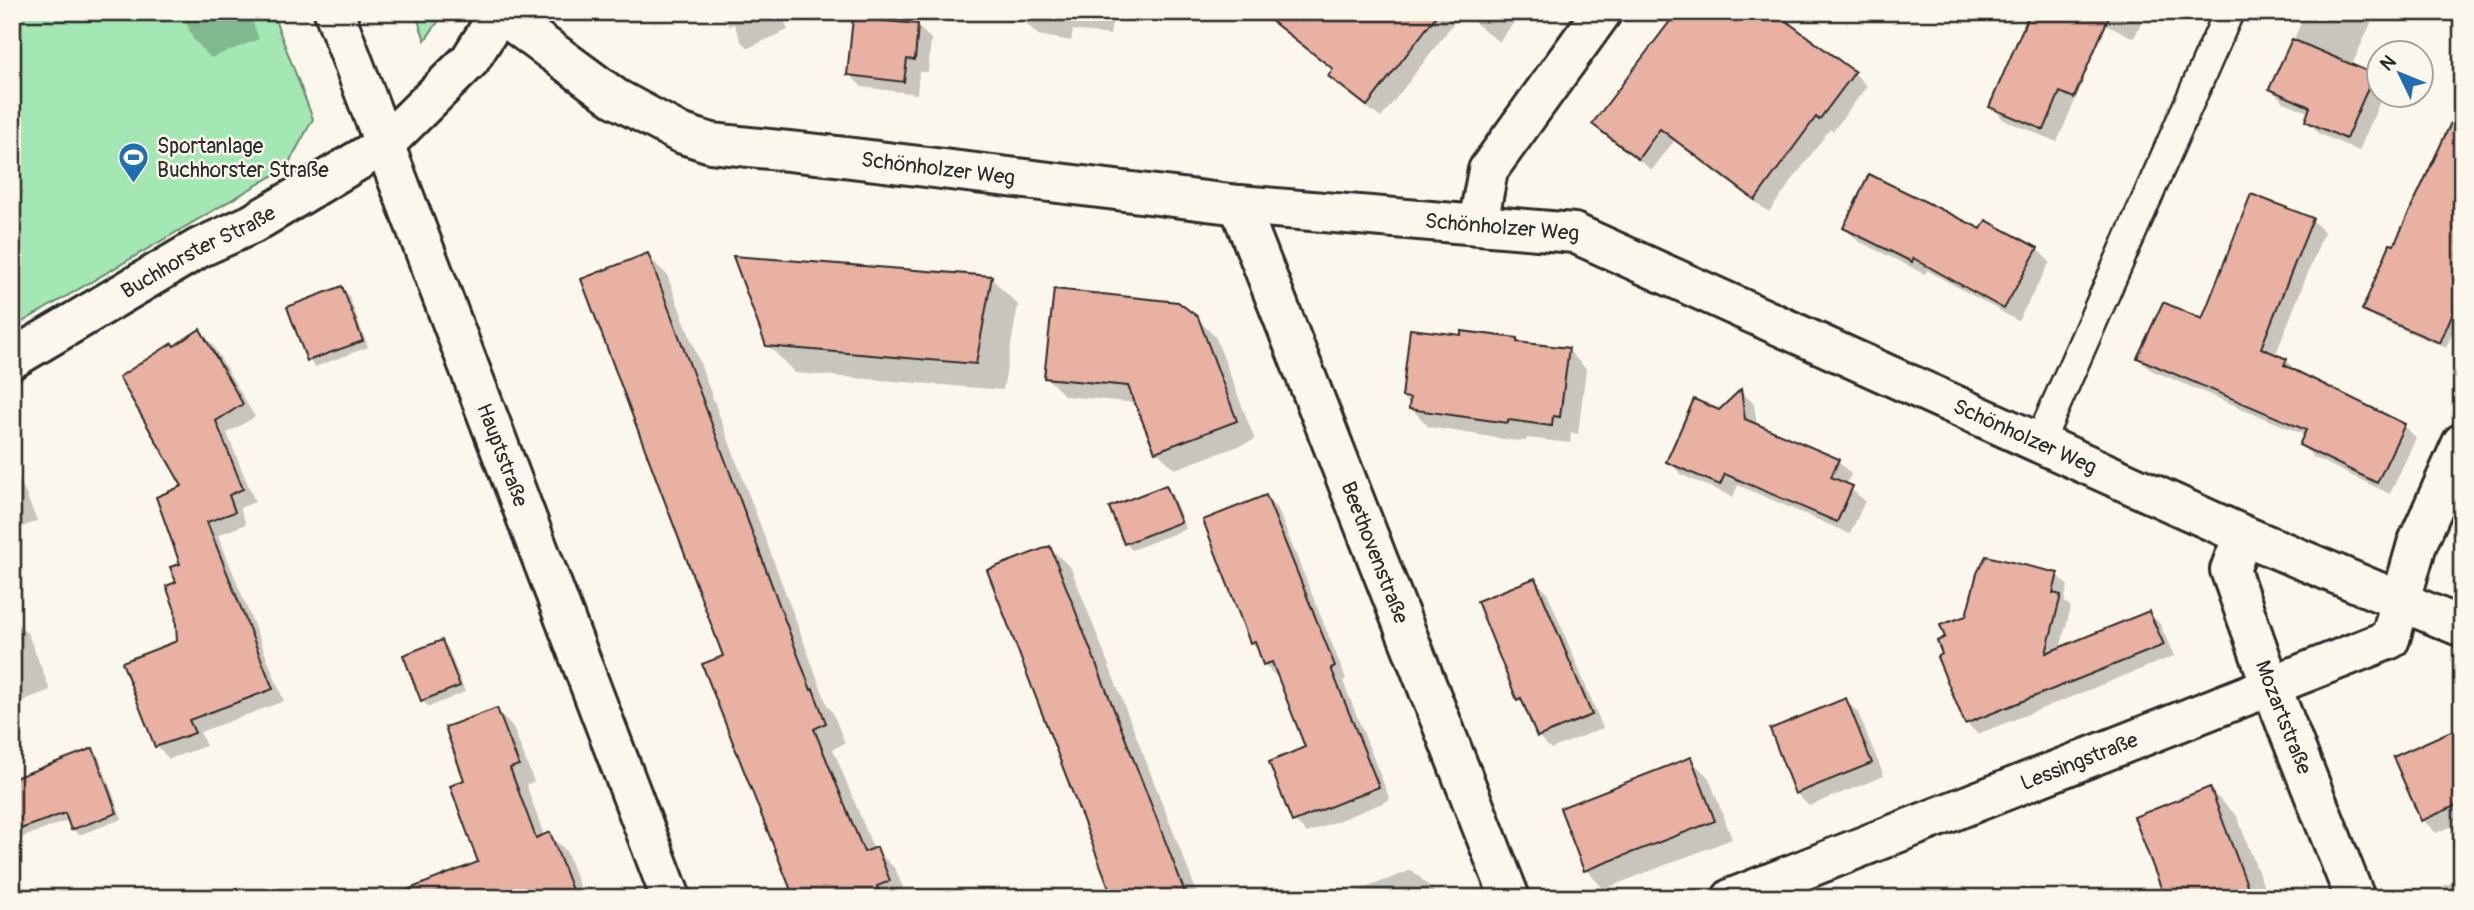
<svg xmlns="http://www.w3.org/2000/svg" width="2474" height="910" font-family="Pangolin,sans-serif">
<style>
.green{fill:#a3e7b2;stroke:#67896e;stroke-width:2}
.shadow{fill:#0003}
.building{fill:#e9b1a1;stroke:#2b2b2b;stroke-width:2}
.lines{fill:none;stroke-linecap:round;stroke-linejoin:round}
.lane-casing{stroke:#2b2b2b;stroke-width:33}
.street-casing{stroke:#2b2b2b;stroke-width:44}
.secondary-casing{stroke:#2b2b2b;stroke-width:44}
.lane{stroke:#fbf7ec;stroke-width:28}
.street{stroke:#fbf7ec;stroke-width:38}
.secondary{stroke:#fbf7ec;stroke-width:38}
.labels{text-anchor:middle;stroke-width:5;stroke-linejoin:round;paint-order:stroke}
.poi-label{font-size:21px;fill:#2b2b2b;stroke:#fbf7ec;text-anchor:start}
.street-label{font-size:21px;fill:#2b2b2b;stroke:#fbf7ec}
</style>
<rect width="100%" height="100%" fill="#fbf7ec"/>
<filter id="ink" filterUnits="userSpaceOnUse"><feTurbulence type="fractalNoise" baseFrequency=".0143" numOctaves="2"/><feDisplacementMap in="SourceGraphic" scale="14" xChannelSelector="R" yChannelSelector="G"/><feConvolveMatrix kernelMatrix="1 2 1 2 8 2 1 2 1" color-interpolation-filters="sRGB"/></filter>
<g filter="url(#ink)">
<g class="green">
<path d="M 12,12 L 272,12 L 313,119 L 286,168 L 12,328 Z"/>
<path d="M 415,12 L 445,12 L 425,40 Z"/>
</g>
<g class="shadow">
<path d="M 182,12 L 249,12 L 259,39 L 211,58 L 193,39 Z"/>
<path d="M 719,12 L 781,12 L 788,30 L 748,48 L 741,41 L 734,24 L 729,26 Z"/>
<path d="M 988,12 L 1114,12 L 1110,35 L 1073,30 L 1071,41 L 1038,35 L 1026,23 L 994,18 Z"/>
<path d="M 1259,12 L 1522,12 L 1499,42 L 1462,12 L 1381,118 L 1343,89 L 1330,76 L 1334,70 Z"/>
<path d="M 2088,12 L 2146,12 L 2134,38 L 2096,20 Z"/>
<path d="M 2306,12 L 2376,12 L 2351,67 L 2373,76 L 2380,83 L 2380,94 L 2383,94 L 2359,151 L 2320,134 L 2307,121 L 2310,113 L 2284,102 L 2271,89 Z"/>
<path d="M 917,26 L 931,39 L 928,72 L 919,72 L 917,94 L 862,87 L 849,74 Z"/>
<path d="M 2070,69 L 2083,82 L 2057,142 L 2004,120 L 1991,106 Z"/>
<path d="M 1854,73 L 1867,86 L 1833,131 L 1830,129 L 1769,212 L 1674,141 L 1652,170 L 1607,137 L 1594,124 Z"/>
<path d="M 2462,116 L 2462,311 L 2446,348 L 2371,316 L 2364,309 Z"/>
<path d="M 2312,220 L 2324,232 L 2275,356 L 2286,360 L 2298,373 L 2404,425 L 2416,438 L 2390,494 L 2313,457 L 2301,444 L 2305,435 L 2151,370 L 2139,358 L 2203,322 Z"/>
<path d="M 1845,228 L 2037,249 L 2050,262 L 2018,321 L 1927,270 L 1925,274 L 1858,241 Z"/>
<path d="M 647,255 L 667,275 L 828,707 L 832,711 L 845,743 L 833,749 L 874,850 L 876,849 L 896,870 L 907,898 L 796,898 L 725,657 Z"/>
<path d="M 991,278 L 1018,305 L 1003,390 L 795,373 L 768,345 Z"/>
<path d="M 342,288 L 348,294 L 368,347 L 315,367 L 309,360 Z"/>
<path d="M 1197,318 L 1216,338 L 1255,440 L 1175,469 L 1156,451 L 1137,403 L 1065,396 L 1046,377 Z"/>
<path d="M 200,332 L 212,344 L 255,417 L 227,433 L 255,502 L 240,508 L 246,524 L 218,535 L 284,701 L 200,732 L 206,746 L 169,759 L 157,746 L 178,643 L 179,583 L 183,565 L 185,487 L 174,348 Z"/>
<path d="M 1517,340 L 1521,344 L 1568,350 L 1586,369 L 1578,434 L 1571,433 L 1570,443 L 1527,438 L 1526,441 L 1510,440 L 1429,427 L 1411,408 L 1411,405 L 1403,397 Z"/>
<path d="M 1741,391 L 1754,404 L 1757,426 L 1838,461 L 1851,474 L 1846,485 L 1865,501 L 1850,534 L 1738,485 L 1733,497 L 1682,475 L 1669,461 Z"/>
<path d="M 12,461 L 37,521 L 12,531 Z"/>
<path d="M 1166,487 L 1172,494 L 1186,529 L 1132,550 L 1125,543 Z"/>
<path d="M 1265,497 L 1278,510 L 1346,679 L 1343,681 L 1390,800 L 1307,833 L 1294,821 L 1308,748 L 1279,676 L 1277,677 L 1264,664 L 1260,651 L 1251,642 Z"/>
<path d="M 1050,548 L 1071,568 L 1199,898 L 1115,898 Z"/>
<path d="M 2057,575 L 2068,586 L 2064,601 L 2071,607 L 2060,649 L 2149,613 L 2160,624 L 2174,656 L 1978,734 L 1966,723 L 1944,655 L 1948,637 L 1968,618 Z"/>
<path d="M 1535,580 L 1547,592 L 1603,728 L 1551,749 L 1538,736 L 1527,708 L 1518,699 Z"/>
<path d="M 14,621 L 28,634 L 50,690 L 12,705 L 12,622 Z"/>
<path d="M 441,642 L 448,648 L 465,692 L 429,707 L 422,700 Z"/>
<path d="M 1845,700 L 1858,713 L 1884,776 L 1809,806 L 1796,793 Z"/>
<path d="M 497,710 L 513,727 L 534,782 L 526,784 L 544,836 L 549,834 L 566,851 L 584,898 L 391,898 L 481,863 L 466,781 Z"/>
<path d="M 2453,733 L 2462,742 L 2462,822 L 2436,833 L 2423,820 Z"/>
<path d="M 92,750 L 99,757 L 122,819 L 79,835 L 73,829 L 69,820 L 15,840 L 12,836 L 12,780 Z"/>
<path d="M 1690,759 L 1709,778 L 1732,839 L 1604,889 L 1586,870 L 1562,809 Z"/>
<path d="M 2209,789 L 2237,816 L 2268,898 L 2167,898 Z"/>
<path d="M 1412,870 L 1433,890 L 1436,898 L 1339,898 Z"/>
<path d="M 2462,879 L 2462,898 L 2448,898 L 2443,886 Z"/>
</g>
<g class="building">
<path d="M 1260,12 L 1439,12 L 1367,106 L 1328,76 L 1333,69 Z"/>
<path d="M 1677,12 L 1774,12 L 1855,72 L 1819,120 L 1816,117 L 1755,200 L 1660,129 L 1638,159 L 1592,124 Z"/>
<path d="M 2030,12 L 2111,12 L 2074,98 L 2060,92 L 2044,130 L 1989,107 Z"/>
<path d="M 853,18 L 918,24 L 915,60 L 907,59 L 904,82 L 847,75 Z"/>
<path d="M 2292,39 L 2374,74 L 2346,139 L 2305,121 L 2310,107 L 2269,89 Z"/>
<path d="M 2462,99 L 2462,291 L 2440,343 L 2362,310 L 2390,244 L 2394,245 Z"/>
<path d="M 1869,174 L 1981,229 L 1986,220 L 2038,248 L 2004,309 L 1913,258 L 1912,262 L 1843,228 Z"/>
<path d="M 2251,194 L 2313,218 L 2261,348 L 2287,359 L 2284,365 L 2405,424 L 2377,483 L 2299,445 L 2306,430 L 2137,358 L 2163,302 L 2202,319 Z"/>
<path d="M 648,253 L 811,690 L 813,689 L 826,723 L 814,729 L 864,852 L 877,847 L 890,881 L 877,886 L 881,898 L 794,898 L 702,664 L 723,656 L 581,279 Z"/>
<path d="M 733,256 L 992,276 L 976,364 L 766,346 Z"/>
<path d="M 342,286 L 363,341 L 307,361 L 287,307 Z"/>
<path d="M 1054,289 L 1178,302 L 1198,317 L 1237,421 L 1155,452 L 1128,386 L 1044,378 Z"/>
<path d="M 200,329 L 243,404 L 216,421 L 243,489 L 229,495 L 235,512 L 207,522 L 273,689 L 189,720 L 195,733 L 155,747 L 122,662 L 177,641 L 175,610 L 166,586 L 176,582 L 170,567 L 180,564 L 156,497 L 182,486 L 119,377 L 172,343 L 174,346 Z"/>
<path d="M 1410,329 L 1461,335 L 1461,331 L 1517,338 L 1517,342 L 1569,348 L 1560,417 L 1553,416 L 1552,426 L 1508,420 L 1508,423 L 1409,409 L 1410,398 L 1402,397 Z"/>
<path d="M 1741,389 L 1745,419 L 1839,459 L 1831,477 L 1853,486 L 1837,522 L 1725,474 L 1720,485 L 1666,462 L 1694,399 L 1719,410 Z"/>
<path d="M 1166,485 L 1181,522 L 1124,544 L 1109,507 Z"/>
<path d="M 1266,495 L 1335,666 L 1331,668 L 1379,787 L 1292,822 L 1269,762 L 1305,747 L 1272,662 L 1263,665 L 1255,641 L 1250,643 L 1203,520 Z"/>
<path d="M 1050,546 L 1158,822 L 1187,898 L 1113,898 L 987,570 Z"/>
<path d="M 1986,556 L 2058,573 L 2053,593 L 2061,595 L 2046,653 L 2149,611 L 2164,645 L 1965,724 L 1937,657 L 1942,654 L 1937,641 L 1945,637 L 1940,625 L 1966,616 L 1977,573 Z"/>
<path d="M 1535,578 L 1592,715 L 1537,737 L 1521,698 L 1517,700 L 1477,601 Z"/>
<path d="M 442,640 L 460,686 L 421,701 L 403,655 Z"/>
<path d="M 1846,698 L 1872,763 L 1795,794 L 1770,729 Z"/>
<path d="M 497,708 L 519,765 L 510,768 L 536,838 L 550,832 L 575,898 L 395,898 L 394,895 L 478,862 L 450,786 L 464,780 L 445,727 Z"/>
<path d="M 2453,730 L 2462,750 L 2462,803 L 2421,821 L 2393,757 Z"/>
<path d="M 93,748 L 117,813 L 71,830 L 65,813 L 12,832 L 12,779 Z"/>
<path d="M 1691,757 L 1715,821 L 1584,871 L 1560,808 Z"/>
<path d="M 2210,787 L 2252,898 L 2165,898 L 2134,817 Z"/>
</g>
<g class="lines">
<defs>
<path id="lane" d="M 2039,443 L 2229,12"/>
<g id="street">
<path id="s1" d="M 500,13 L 615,98 L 680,133 L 711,143 L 836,156 L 1239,205 L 1574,233 L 2243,535 L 2462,627"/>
<path id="s2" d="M 1239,205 L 1510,898"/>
<path d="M 1478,224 L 1488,170 L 1602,12"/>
<path id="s3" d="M 12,359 L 199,248 L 252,224 L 384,145"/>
<path id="s4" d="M 2243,535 L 2230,570 L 2271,686 L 2355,898"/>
<path id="s5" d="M 1732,898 L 2390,639 L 2417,544 L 2462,443"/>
</g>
<g id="secondary">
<path id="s6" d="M 334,12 L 671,898"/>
<path d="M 384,145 L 470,60 L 500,12"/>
</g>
</defs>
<use href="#lane" class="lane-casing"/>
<use href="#street" class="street-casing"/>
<use href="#secondary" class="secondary-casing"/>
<use href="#lane" class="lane"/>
<use href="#street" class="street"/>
<use href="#secondary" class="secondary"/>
</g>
</g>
<defs>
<symbol id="stadium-pin" viewBox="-11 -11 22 30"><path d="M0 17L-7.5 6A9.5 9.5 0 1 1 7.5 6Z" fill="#1f6fb2" stroke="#fbf7ec"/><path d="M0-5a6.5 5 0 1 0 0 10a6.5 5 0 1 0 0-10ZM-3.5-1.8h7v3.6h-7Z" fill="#fff"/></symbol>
</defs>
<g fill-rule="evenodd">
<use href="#stadium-pin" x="116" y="140" width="35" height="47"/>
</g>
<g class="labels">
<g class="poi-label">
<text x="157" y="153">Sportanlage<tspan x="157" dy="24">Buchhorster Straße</tspan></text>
</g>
<g class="street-label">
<text dy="7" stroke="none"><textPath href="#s1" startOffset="478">Schönholzer Weg</textPath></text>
<text dy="7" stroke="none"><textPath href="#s1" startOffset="1045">Schönholzer Weg</textPath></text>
<text dy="7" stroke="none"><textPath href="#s3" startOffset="215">Buchhorster Straße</textPath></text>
<text dy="7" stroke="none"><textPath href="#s1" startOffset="1612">Schönholzer Weg</textPath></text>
<text dy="7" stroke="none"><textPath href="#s6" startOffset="474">Hauptstraße</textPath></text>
<text dy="7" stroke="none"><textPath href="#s2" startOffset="373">Beethovenstraße</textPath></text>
<text dy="7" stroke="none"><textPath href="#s4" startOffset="194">Mozartstraße</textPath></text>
<text dy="7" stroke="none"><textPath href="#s5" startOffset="373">Lessingstraße</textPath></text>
</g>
</g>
<rect width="2474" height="910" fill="none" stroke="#fbf7ec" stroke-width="42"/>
<rect x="21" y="21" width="2432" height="868" fill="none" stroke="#2b2b2b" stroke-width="2.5" filter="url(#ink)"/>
<g transform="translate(2400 74) rotate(313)"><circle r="33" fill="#fbf7ec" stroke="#a8a59f" stroke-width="2"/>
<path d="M0-5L12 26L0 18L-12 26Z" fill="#1f6fb2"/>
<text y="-10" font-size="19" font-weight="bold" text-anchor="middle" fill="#2b2b2b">N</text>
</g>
</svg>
